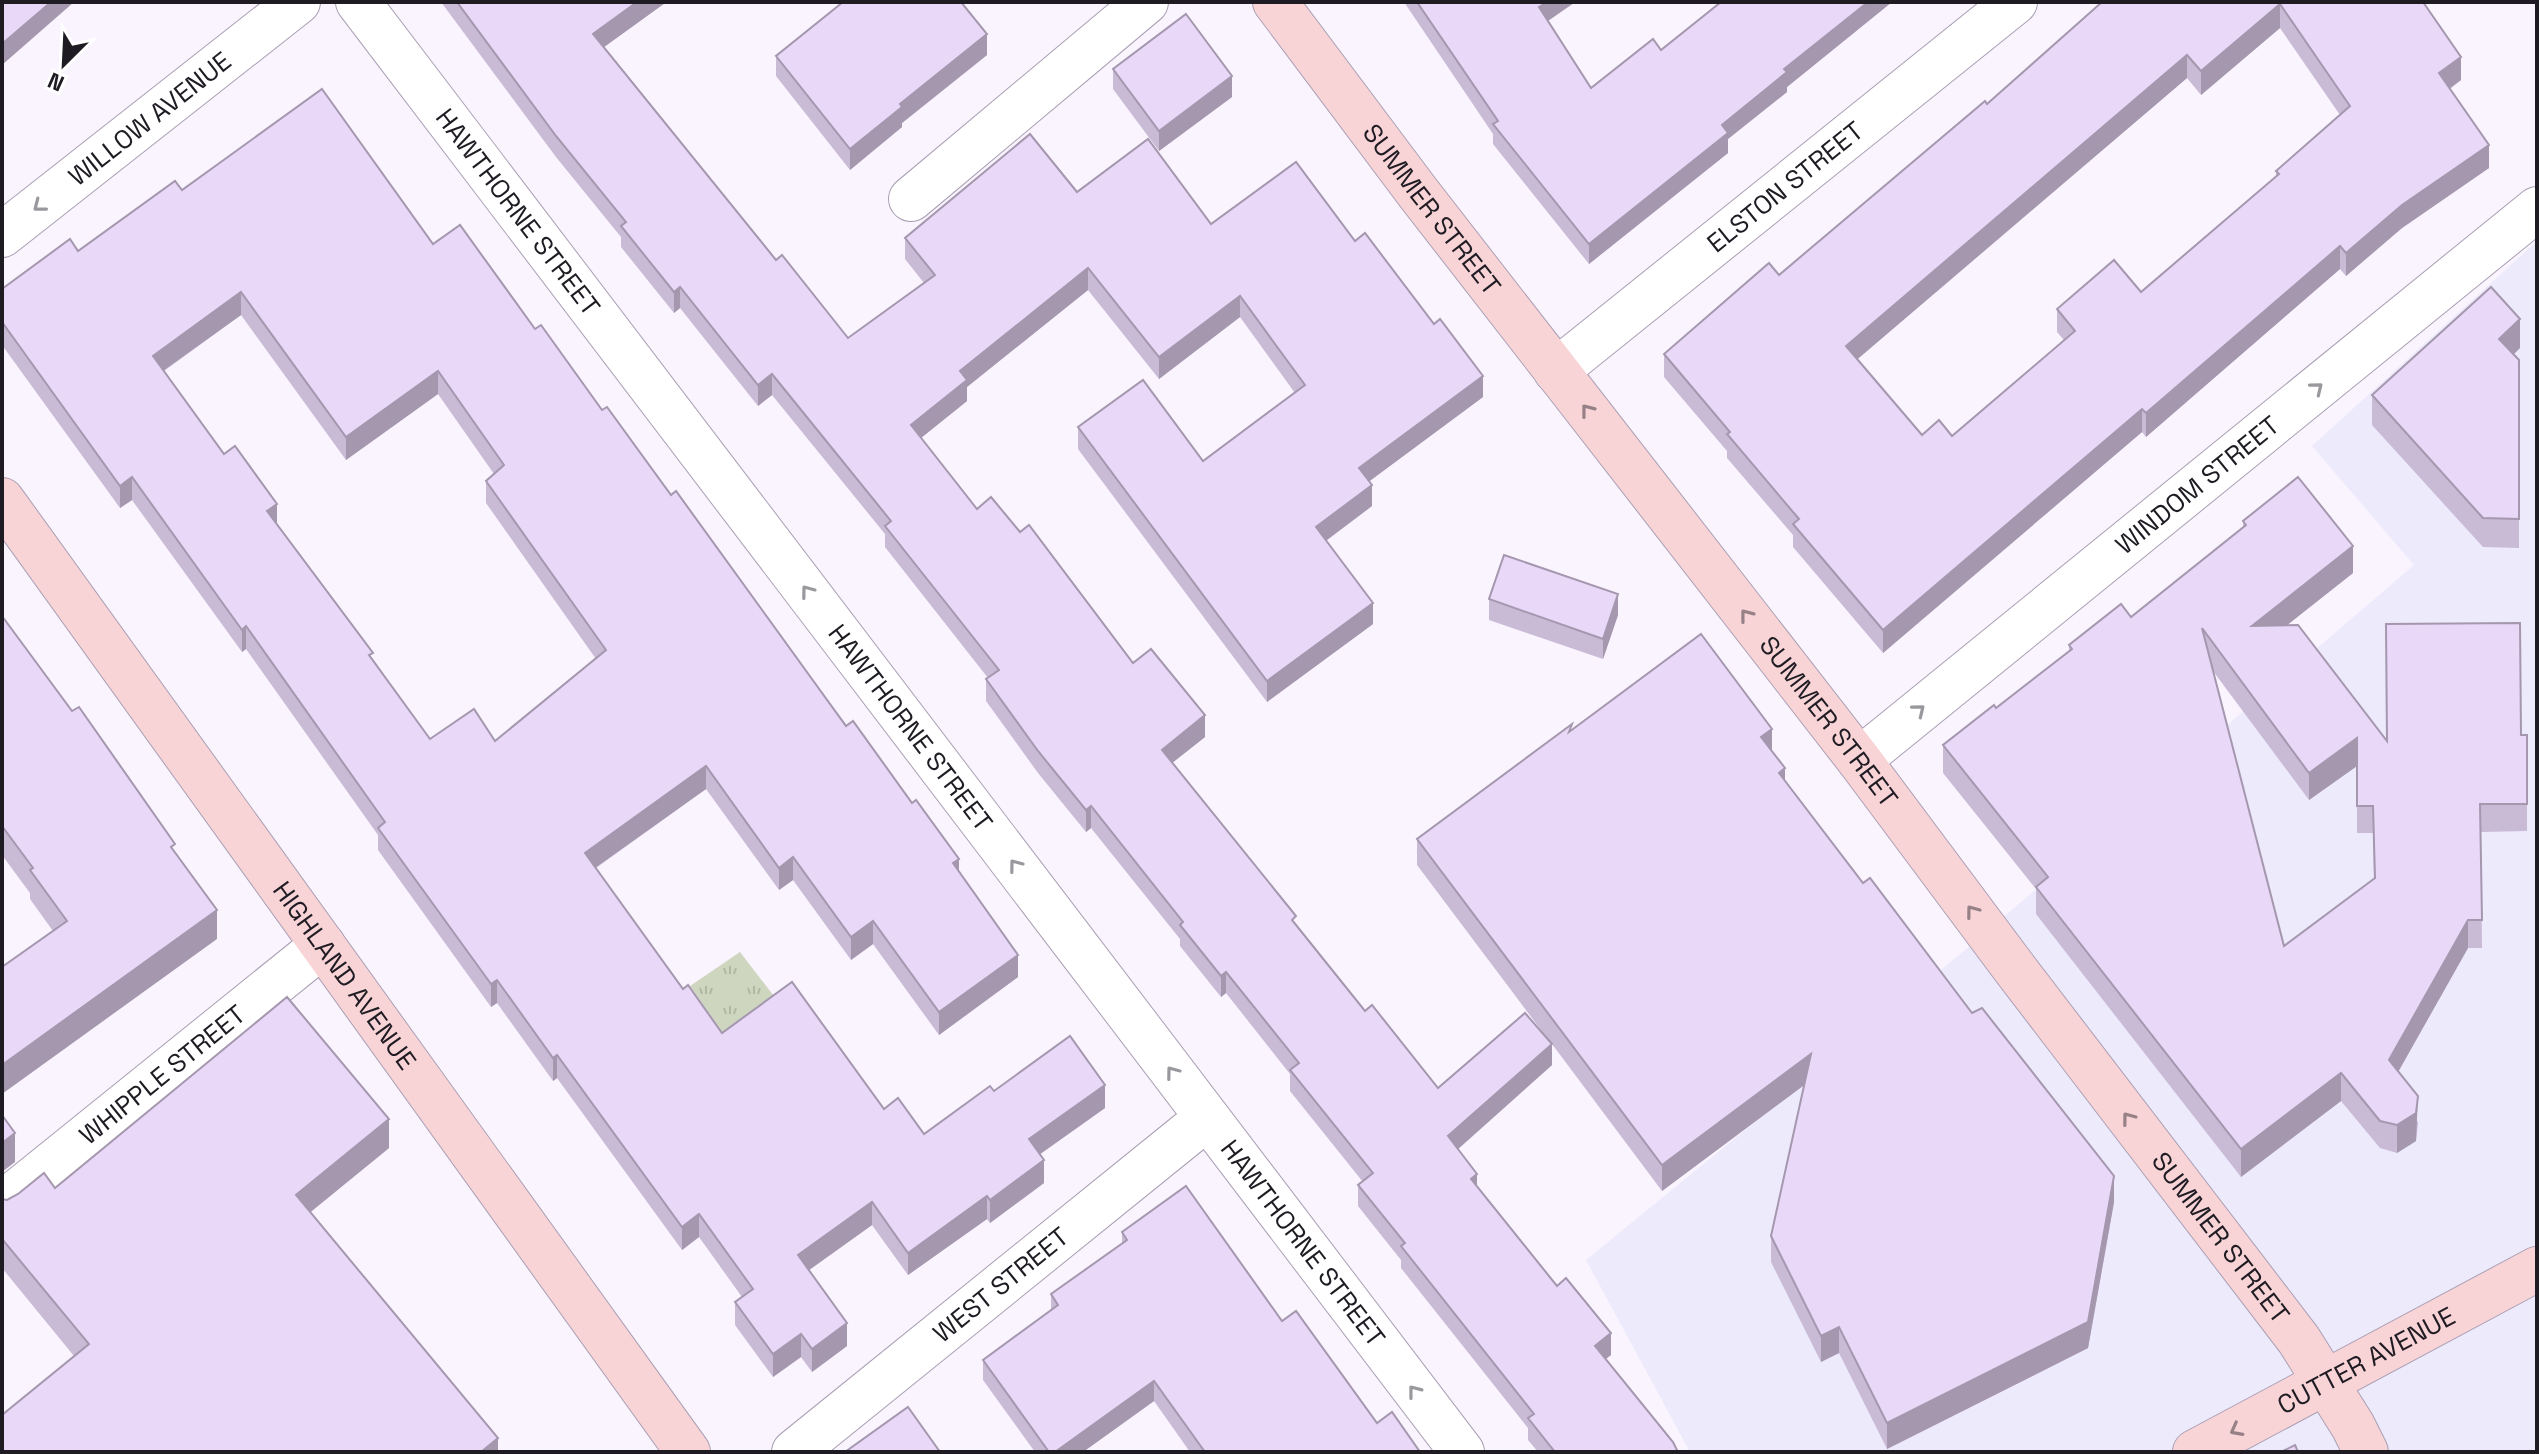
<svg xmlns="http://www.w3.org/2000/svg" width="2539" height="1454" font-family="'Space Grotesk',sans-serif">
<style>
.commercial{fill:#edeafc}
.grass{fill:url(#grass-tufts)}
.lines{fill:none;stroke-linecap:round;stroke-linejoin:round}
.minor-casing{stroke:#aa9fb4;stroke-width:46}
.secondary-casing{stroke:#aa9fb4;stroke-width:46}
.minor{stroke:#fff;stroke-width:44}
.secondary{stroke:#f8d4d7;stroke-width:44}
.wall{fill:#c9bad6;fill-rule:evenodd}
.shaded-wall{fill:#a497ae}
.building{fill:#ead8f9;stroke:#a497ae;stroke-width:2;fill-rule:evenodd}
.oneway{stroke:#9a989c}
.oneway2{stroke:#968186}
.labels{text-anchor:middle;stroke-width:8;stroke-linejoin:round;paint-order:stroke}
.street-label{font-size:26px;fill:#1f1b23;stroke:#fff}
</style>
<defs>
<pattern id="grass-tufts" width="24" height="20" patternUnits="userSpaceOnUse" patternTransform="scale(2)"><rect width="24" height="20" fill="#ced6c0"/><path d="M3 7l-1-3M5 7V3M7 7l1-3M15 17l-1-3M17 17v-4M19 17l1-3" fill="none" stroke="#b0b7a5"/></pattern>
</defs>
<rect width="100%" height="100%" fill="#f9f4fe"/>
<path class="commercial" d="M 2536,242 L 2537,1452 L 1690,1452 L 1586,1260 L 1964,951 L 2414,565 L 2312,446 Z"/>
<path class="grass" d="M 740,952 L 780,1004 L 727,1039 L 690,986 Z"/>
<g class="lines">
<defs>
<g id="minor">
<path id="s1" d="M 358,2 L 1462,1452"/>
<path d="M 911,199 L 1146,2"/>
<path id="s2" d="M 2,235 L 298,2"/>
<path id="s3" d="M 1556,371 L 2015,2"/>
<path id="s4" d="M 1859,760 L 2537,209"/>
<path id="s5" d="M 2,1204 L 323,945"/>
<path id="s6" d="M 794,1452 L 1207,1118"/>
</g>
<g id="secondary">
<path id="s7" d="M 1275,2 L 1419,194 L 1859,760 L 2015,969 L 2299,1340 L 2353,1426 L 2366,1452"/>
<path id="s8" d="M 2,500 L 688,1452"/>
<path id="s9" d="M 2195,1452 L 2537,1269"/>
</g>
</defs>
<use href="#minor" class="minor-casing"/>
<use href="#secondary" class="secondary-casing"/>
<use href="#minor" class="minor"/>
<use href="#secondary" class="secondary"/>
</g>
<g class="wall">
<path d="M 441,2 L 665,2 L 665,3 L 604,47 L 776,260 L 848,338 L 924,283 L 905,259 L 905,238 L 1077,192 L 1211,224 L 1355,241 L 1483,397 L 1369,481 L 1372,506 L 1326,541 L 1373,624 L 1267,702 L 1078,449 L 1078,427 L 1203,461 L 1295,393 L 1240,317 L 1159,379 L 1088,290 L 967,387 L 967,401 L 921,438 L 977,509 L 1020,532 L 1133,663 L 1205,737 L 1172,763 L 1296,925 L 1365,1011 L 1438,1088 L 1550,1042 L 1417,865 L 1417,839 L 1572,730 L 1772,752 L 1785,781 L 1863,883 L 2114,1202 L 2088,1348 L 1887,1449 L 1839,1353 L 1821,1362 L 1771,1262 L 1771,1236 L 1804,1085 L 1662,1191 L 1552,1044 L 1552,1065 L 1458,1149 L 1477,1187 L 1611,1355 L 1606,1359 L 1678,1452 L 1538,1452 L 1528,1440 L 1528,1428 L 1401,1268 L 1401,1260 L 1358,1206 L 1358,1185 L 1363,1182 L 1290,1091 L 1290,1074 L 1226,993 L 1221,997 L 1180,946 L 1180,939 L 1091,828 L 1086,832 L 1038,773 L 986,701 L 986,679 L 988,678 L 885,547 L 885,534 L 772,395 L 758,406 L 680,308 L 674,313 L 621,247 L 621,237 L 556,157 Z"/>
<path d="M 1404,2 L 1574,2 L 1548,21 L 1591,88 L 1661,50 L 1721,2 L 1892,2 L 1787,87 L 1787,92 L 1728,139 L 1728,153 L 1589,264 L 1493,144 L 1493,134 Z"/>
<path d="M 2102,2 L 2423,2 L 2461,80 L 2450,89 L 2489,168 L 2402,228 L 2346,276 L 2340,269 L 2146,437 L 2142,432 L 1883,653 L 1793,547 L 1793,535 L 1727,458 L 1727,451 L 1664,377 L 1664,354 L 1779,275 L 1987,104 ZM 2280,28 L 2340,115 L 2276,171 L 2276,177 L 2141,292 L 2057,309 L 2057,332 L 2064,340 L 1952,436 L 1922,435 L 1857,359 L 2187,78 L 2201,95 Z"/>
<path d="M 987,55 L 902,123 L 902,127 L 850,170 L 776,76 L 776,56 Z"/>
<path d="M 1113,69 L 1232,97 L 1159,151 L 1113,89 Z"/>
<path d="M 182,190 L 433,244 L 535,329 L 671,495 L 959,872 L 1018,977 L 939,1035 L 873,944 L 851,960 L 793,880 L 779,890 L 706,789 L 596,868 L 683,989 L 722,1033 L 884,1109 L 924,1134 L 994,1091 L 1105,1108 L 1040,1154 L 1044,1183 L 990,1223 L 987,1219 L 908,1275 L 872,1225 L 809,1270 L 847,1346 L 812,1372 L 801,1357 L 773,1377 L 735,1325 L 735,1302 L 742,1297 L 699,1237 L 682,1250 L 557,1078 L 553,1081 L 497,1003 L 491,1007 L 378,850 L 378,835 L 246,649 L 242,652 L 132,500 L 120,508 L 2,345 L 2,289 L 78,251 ZM 241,315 L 346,460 L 438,394 L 494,474 L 486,481 L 486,503 L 596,659 L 495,741 L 430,739 L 277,525 L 224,454 L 164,371 Z"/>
<path d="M 2520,348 L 2514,354 L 2519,360 L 2519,548 L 2483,547 L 2372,425 L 2372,395 Z"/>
<path d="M 2243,521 L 2353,573 L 2287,625 L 2387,741 L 2527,735 L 2527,831 L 2481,832 L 2482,948 L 2468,948 L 2398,1072 L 2418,1123 L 2416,1141 L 2397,1153 L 2380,1148 L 2341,1101 L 2241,1177 L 2036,914 L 2036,889 L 1943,773 L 1943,745 L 1996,708 L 2069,651 L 2069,645 L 2131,617 L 2243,528 ZM 2213,671 L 2309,800 L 2357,766 L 2357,833 L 2373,833 L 2374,879 L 2284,946 Z"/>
<path d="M 1489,599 L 1618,615 L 1603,659 L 1489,620 Z"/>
<path d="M 2,616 L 175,852 L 217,939 L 53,931 L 30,899 L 30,893 L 2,855 Z"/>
<path d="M 389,1148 L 310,1212 L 498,1452 L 2,1452 L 2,1415 L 74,1356 L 2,1268 L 2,1199 L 7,1200 L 55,1188 Z"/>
<path d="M 1122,1232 L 1282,1321 L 1377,1423 L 1420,1452 L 1190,1452 L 1154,1401 L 1083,1452 L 1035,1452 L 983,1380 L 983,1360 L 1051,1311 L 1051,1294 L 1122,1244 Z"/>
</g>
<g class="shaded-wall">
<path d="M 51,2 L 74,2 L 2,65 L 2,44 Z"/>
<path d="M 637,2 L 665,2 L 665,3 L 593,55 L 593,34 Z"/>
<path d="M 1547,2 L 1574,2 L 1574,3 L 1539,27 L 1539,7 Z"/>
<path d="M 1868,2 L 1892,2 L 1787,87 L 1787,92 L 1728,139 L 1728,153 L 1589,264 L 1589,244 L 1784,69 Z"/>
<path d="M 2280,4 L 2280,28 L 2201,95 L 2201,71 Z"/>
<path d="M 987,34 L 987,55 L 902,123 L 902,127 L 850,170 L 850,149 L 900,104 Z"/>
<path d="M 2187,55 L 2187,78 L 1846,369 L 1846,346 Z"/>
<path d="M 2461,57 L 2461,80 L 2439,96 L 2439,73 Z"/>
<path d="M 1232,76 L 1232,97 L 1159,151 L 1159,131 Z"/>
<path d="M 2489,145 L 2489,168 L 2402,228 L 2346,276 L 2346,253 L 2402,205 Z"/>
<path d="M 2340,246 L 2340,269 L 2146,437 L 2146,413 Z"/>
<path d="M 1088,268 L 1088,290 L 967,387 L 967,401 L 911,446 L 911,425 L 960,371 Z"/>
<path d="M 680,287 L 680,308 L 674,313 L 674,292 Z"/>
<path d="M 241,292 L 241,315 L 153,378 L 153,356 Z"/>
<path d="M 1240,296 L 1240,317 L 1159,379 L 1159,357 Z"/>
<path d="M 2520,319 L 2520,348 L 2499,368 L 2499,339 Z"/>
<path d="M 438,371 L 438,394 L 346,460 L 346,437 Z"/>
<path d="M 772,374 L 772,395 L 758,406 L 758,385 Z"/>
<path d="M 1483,376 L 1483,397 L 1359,489 L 1359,468 Z"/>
<path d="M 2142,409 L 2142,432 L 1883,653 L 1883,630 Z"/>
<path d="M 132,477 L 132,500 L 120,508 L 120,486 Z"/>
<path d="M 1372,485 L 1372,506 L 1316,548 L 1316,527 Z"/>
<path d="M 277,504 L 277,527 L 267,511 Z"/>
<path d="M 2353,546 L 2353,573 L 2252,653 L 2252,626 Z"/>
<path d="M 1618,594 L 1618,615 L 1603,659 L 1603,639 Z"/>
<path d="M 1373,603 L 1373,624 L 1267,702 L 1267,681 Z"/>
<path d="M 246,626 L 246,649 L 242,652 L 242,630 Z"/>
<path d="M 1205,715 L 1205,737 L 1162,771 L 1162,750 Z"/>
<path d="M 1772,729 L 1772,755 L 1761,737 Z"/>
<path d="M 2357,738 L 2357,766 L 2309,800 L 2309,773 Z"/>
<path d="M 706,766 L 706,789 L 585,875 L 585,853 Z"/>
<path d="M 1785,768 L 1785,794 L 1779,773 Z"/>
<path d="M 1091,806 L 1091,828 L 1086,832 L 1086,810 Z"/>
<path d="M 793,857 L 793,880 L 779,890 L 779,868 Z"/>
<path d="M 959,859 L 959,882 L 953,863 Z"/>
<path d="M 217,910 L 217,939 L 2,1094 L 2,1065 Z"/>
<path d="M 2468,920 L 2468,948 L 2389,1088 L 2389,1060 Z"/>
<path d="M 873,921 L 873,944 L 851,960 L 851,937 Z"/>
<path d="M 1018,955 L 1018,977 L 939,1035 L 939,1012 Z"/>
<path d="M 1226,972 L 1226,993 L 1221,997 L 1221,976 Z"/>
<path d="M 497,980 L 497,1003 L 491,1007 L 491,984 Z"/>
<path d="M 1552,1044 L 1552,1065 L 1448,1158 L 1448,1136 Z"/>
<path d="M 1811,1054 L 1811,1080 L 1662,1191 L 1662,1165 Z"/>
<path d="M 557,1055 L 557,1078 L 553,1081 L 553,1058 Z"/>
<path d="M 2341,1073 L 2341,1101 L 2241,1177 L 2241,1149 Z"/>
<path d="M 1105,1085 L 1105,1108 L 1029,1162 L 1029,1139 Z"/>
<path d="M 2418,1096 L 2416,1141 L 2397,1153 L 2397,1125 Z"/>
<path d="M 389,1119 L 389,1148 L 296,1224 L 296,1195 Z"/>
<path d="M 15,1133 L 15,1162 L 2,1172 L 2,1143 Z"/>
<path d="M 1044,1160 L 1044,1183 L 990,1223 L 990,1200 Z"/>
<path d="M 1477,1174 L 1477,1195 L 1471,1179 Z"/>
<path d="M 2114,1176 L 2114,1202 L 2088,1348 L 1887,1449 L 1887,1423 Z"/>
<path d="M 987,1196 L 987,1219 L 908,1275 L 908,1253 Z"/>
<path d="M 872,1202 L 872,1225 L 798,1278 L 798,1255 Z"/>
<path d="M 699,1214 L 699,1237 L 682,1250 L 682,1227 Z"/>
<path d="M 847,1323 L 847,1346 L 812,1372 L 812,1349 Z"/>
<path d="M 1839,1327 L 1839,1353 L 1821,1362 L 1821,1336 Z"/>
<path d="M 1611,1333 L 1611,1355 L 1595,1367 L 1595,1346 Z"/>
<path d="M 801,1334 L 801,1357 L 773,1377 L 773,1354 Z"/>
<path d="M 1154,1381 L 1154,1401 L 1083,1452 L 1055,1452 Z"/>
<path d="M 498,1438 L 498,1452 L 481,1452 Z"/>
</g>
<g class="building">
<path d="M 2,2 L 51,2 L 2,44 Z"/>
<path d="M 457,2 L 637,2 L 593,34 L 776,260 L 782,255 L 848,338 L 935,275 L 905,238 L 1030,134 L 1077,192 L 1148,139 L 1211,224 L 1296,162 L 1355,241 L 1365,233 L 1434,324 L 1440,319 L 1483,376 L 1359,468 L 1372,485 L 1316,527 L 1373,603 L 1267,681 L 1078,427 L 1143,380 L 1203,461 L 1305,385 L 1240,296 L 1159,357 L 1088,268 L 960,371 L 967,380 L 911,425 L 977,509 L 991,497 L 1020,532 L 1029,525 L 1133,663 L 1151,649 L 1205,715 L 1162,750 L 1296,916 L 1292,920 L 1365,1011 L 1372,1005 L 1438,1088 L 1525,1013 L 1552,1044 L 1448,1136 L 1477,1174 L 1471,1179 L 1557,1286 L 1566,1278 L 1611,1333 L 1595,1346 L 1673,1442 L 1678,1452 L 1555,1452 L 1528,1418 L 1534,1414 L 1401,1246 L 1405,1243 L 1358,1185 L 1373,1173 L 1290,1070 L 1299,1063 L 1226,972 L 1221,976 L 1180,925 L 1183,922 L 1091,806 L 1086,810 L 1038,751 L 986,679 L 999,670 L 885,526 L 891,521 L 772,374 L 758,385 L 680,287 L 674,292 L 621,226 L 626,222 L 556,136 Z"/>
<path d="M 843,2 L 961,2 L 987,34 L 900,104 L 902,107 L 850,149 L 776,56 Z"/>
<path d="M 1417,2 L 1547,2 L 1539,7 L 1591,88 L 1653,39 L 1661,50 L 1721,2 L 1868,2 L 1784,69 L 1787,72 L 1722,125 L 1728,133 L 1589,244 L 1493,124 L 1498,121 Z"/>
<path d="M 2102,2 L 2423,2 L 2461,57 L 2439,73 L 2489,145 L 2402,205 L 2346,253 L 2340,246 L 2146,413 L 2142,409 L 1883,630 L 1793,524 L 1799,519 L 1727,434 L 1730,432 L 1664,354 L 1769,263 L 1779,275 L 1985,101 L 1987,104 ZM 2280,4 L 2350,106 L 2276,171 L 2279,174 L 2141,292 L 2114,260 L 2057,309 L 2075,331 L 1952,436 L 1939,420 L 1922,435 L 1846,346 L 2187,55 L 2201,71 Z"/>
<path d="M 1186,14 L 1232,76 L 1159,131 L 1113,69 Z"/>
<path d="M 322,89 L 433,244 L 460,225 L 535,329 L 541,325 L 602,410 L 607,407 L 671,495 L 676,491 L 846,726 L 853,721 L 912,803 L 916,800 L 959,859 L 953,863 L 1018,955 L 939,1012 L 873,921 L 851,937 L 793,857 L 779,868 L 706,766 L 585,853 L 683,989 L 688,985 L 722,1033 L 792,982 L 884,1109 L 898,1098 L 924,1134 L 990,1086 L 994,1091 L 1070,1036 L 1105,1085 L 1029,1139 L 1044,1160 L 990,1200 L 987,1196 L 908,1253 L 872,1202 L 798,1255 L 847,1323 L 812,1349 L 801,1334 L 773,1354 L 735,1302 L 753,1289 L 699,1214 L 682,1227 L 557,1055 L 553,1058 L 497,980 L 491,984 L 378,828 L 385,822 L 246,626 L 242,630 L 132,477 L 120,486 L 2,322 L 2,289 L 70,239 L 78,251 L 175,181 L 182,190 ZM 241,292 L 346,437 L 438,371 L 504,465 L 486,481 L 606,650 L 495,741 L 474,709 L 430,739 L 369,655 L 373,653 L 267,511 L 277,504 L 235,446 L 224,454 L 153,356 Z"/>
<path d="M 2491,287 L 2520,319 L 2499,339 L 2519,360 L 2519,519 L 2483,518 L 2372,395 Z"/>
<path d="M 2298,477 L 2353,546 L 2252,626 L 2298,625 L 2387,741 L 2386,624 L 2520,623 L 2521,735 L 2527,735 L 2527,804 L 2480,804 L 2482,920 L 2468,920 L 2389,1060 L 2418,1096 L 2416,1113 L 2397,1125 L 2380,1121 L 2341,1073 L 2241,1149 L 2036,887 L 2048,877 L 1943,745 L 1994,705 L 1996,708 L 2072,649 L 2069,645 L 2121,604 L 2131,617 L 2246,525 L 2243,521 ZM 2202,628 L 2309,773 L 2357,738 L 2357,806 L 2373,806 L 2375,878 L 2284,946 Z"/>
<path d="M 1504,555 L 1618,594 L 1603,639 L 1489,599 Z"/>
<path d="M 2,616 L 72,711 L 79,707 L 175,844 L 171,847 L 217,910 L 2,1065 L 2,967 L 67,921 L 30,870 L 33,868 L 2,826 Z"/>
<path d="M 1701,634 L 1772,729 L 1761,737 L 1785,768 L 1779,773 L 1863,883 L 1870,878 L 1972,1013 L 1982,1008 L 2114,1176 L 2088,1322 L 1887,1423 L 1839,1327 L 1821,1336 L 1771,1236 L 1811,1054 L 1662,1165 L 1417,839 L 1572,724 L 1569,732 Z"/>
<path d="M 287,997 L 389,1119 L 296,1195 L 498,1438 L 481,1452 L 4,1452 L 2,1450 L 2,1415 L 89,1344 L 2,1239 L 2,1199 L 7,1200 L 18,1194 L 44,1173 L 55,1188 Z"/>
<path d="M 2,1115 L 15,1133 L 2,1143 Z"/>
<path d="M 1186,1186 L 1282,1321 L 1296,1311 L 1377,1423 L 1392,1412 L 1420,1452 L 1205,1452 L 1154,1381 L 1055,1452 L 1049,1452 L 983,1360 L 1058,1305 L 1051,1294 L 1127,1240 L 1122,1232 Z"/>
<path d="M 908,1407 L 940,1452 L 845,1452 Z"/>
<path d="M 2295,1445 L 2298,1452 L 2281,1452 Z"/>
</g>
<defs><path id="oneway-chevron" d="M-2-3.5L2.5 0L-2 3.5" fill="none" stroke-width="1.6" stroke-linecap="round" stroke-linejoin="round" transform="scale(2)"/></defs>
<g class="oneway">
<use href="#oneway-chevron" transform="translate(39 206) rotate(142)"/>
<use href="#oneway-chevron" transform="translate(2317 388) rotate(-39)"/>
<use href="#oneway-chevron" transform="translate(807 591) rotate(-127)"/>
<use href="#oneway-chevron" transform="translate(1919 710) rotate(-39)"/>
<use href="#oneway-chevron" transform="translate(1015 865) rotate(-127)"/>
<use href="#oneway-chevron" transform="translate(1172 1072) rotate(-127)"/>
<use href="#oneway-chevron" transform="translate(1414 1391) rotate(-128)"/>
</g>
<g class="oneway2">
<use href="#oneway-chevron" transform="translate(1587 410) rotate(-128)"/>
<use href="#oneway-chevron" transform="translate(1746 615) rotate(-128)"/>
<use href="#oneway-chevron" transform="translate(1972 911) rotate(-127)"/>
<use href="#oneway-chevron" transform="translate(2128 1118) rotate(-127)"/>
<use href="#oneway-chevron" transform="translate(2236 1430) rotate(152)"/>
</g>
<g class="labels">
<g class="street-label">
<text dy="9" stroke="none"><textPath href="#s2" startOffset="188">WILLOW AVENUE</textPath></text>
<text dy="9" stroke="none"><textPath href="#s3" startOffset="294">ELSTON STREET</textPath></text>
<text dy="9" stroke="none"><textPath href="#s7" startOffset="260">SUMMER STREET</textPath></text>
<text dy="9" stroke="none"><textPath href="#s1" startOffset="264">HAWTHORNE STREET</textPath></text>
<text dy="9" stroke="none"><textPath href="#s4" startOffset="436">WINDOM STREET</textPath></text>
<text dy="9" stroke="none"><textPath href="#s7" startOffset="908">SUMMER STREET</textPath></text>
<text dy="9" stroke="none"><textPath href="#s1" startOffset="912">HAWTHORNE STREET</textPath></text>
<text dy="9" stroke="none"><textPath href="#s8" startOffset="586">HIGHLAND AVENUE</textPath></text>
<text dy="9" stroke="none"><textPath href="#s5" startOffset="206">WHIPPLE STREET</textPath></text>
<text dy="9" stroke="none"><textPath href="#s7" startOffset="1556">SUMMER STREET</textPath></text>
<text dy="9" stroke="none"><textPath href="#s1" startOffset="1560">HAWTHORNE STREET</textPath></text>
<text dy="9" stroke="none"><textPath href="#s6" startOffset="266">WEST STREET</textPath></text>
<text dy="9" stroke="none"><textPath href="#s9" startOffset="194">CUTTER AVENUE</textPath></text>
</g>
</g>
<rect width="2539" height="1454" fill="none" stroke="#1f1b23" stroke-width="8"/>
<g transform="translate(64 64) rotate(204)" stroke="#ffffff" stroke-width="6" paint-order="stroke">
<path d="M0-6L14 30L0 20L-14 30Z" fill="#1f1b23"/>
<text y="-12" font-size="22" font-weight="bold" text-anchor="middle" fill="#1f1b23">N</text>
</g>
</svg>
